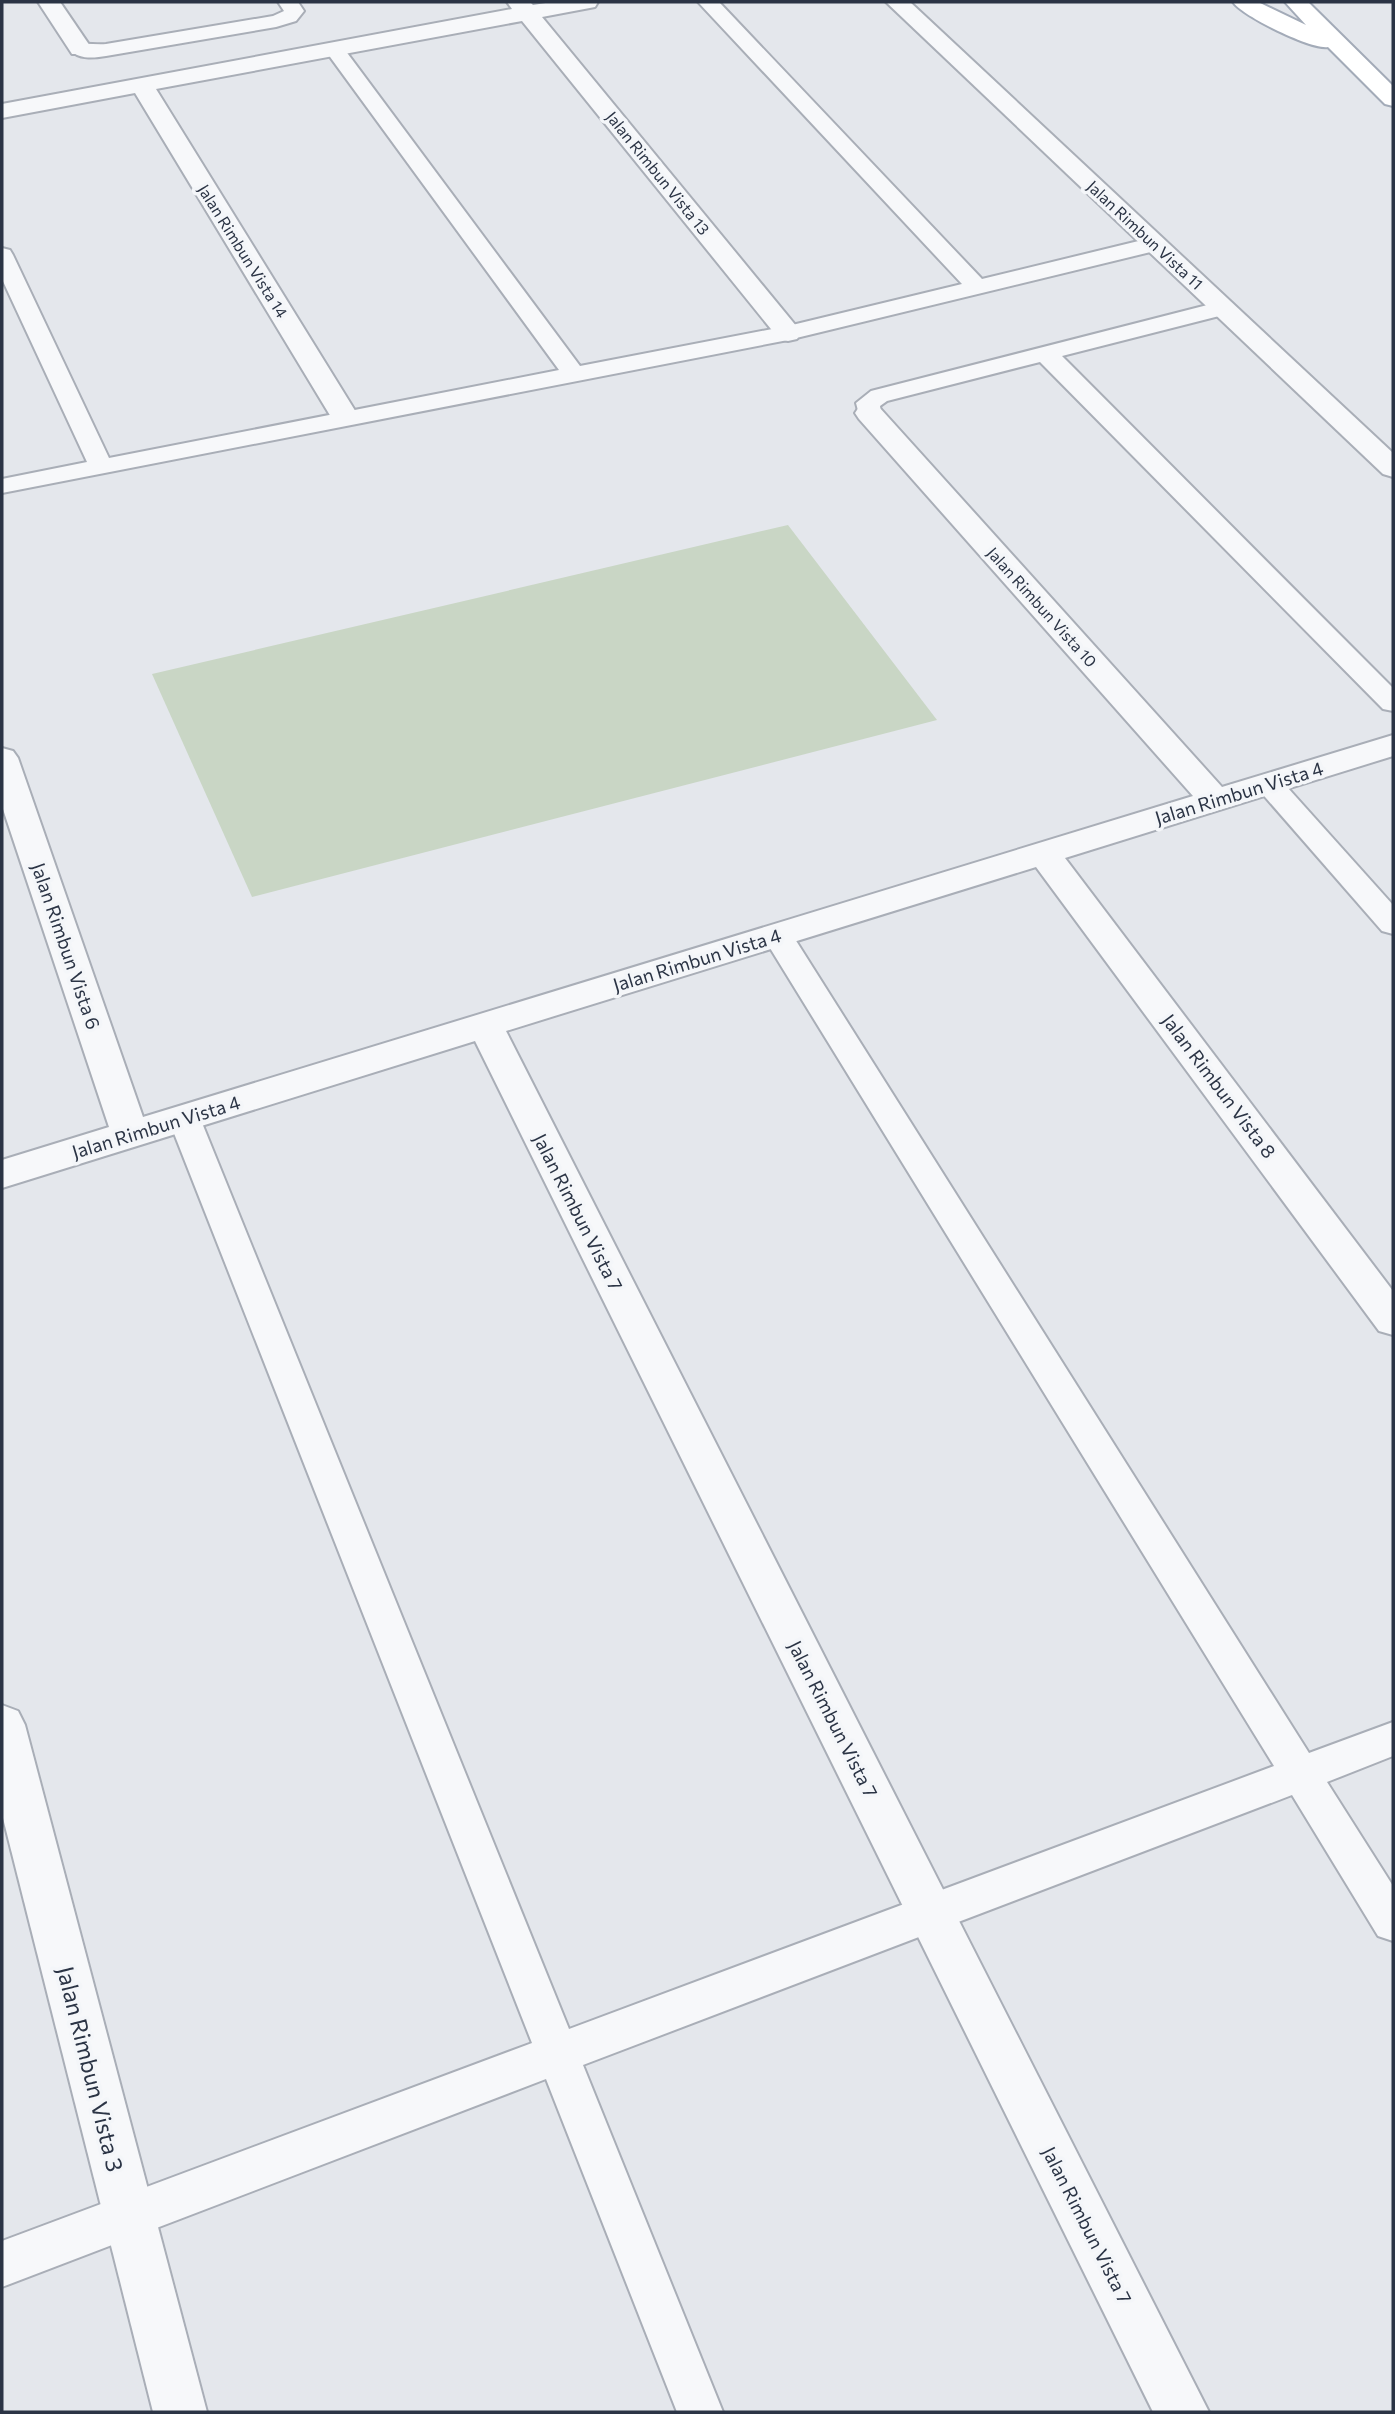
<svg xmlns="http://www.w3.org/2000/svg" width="1395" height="2414" font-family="Commissioner,sans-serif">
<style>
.green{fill:#c9d6c5}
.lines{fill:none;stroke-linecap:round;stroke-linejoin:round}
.service-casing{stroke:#a9aeb7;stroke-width:4}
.minor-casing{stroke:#a9aeb7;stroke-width:4}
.primary-casing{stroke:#a3abb8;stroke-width:4}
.service{fill:#f7f8fa;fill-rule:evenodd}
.minor{fill:#f7f8fa;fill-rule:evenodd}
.primary{fill:#fff;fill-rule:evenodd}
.labels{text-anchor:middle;stroke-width:7;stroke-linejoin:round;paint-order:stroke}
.far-street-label{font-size:16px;fill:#2b3445;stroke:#f4f6f9}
.street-label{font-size:19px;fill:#2b3445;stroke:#f4f6f9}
.near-street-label{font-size:23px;fill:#2b3445;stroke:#f4f6f9}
</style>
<rect width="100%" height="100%" fill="#e4e7ec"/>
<path class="green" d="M 788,525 L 937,720 L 252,897 L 152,674 Z"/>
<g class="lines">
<defs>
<g id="service">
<path d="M 278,2 L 298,2 L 304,11 L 296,21 L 276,27 L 106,56 C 94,58 78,60 70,49 L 73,45 C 83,42 95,45 106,44 L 273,16 L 284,11 Z"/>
<path d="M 698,2 L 719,2 L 982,279 L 1155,237 L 1163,239 L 1166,244 L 1163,249 L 788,340 L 2,493 L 2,479 L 87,462 L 2,279 L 2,248 L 10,250 L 13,255 L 109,458 L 559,370 L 325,50 L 328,46 L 342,46 L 580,366 L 788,326 L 962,284 Z"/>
<path d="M 1223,301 L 1231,303 L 1234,308 L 1231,313 L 1062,356 L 1393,688 L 1393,711 L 1383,709 L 1040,362 L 887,401 L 880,406 L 881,413 L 878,418 L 869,420 L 860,418 L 856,403 L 871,391 Z"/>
<path d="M 1269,775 L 1279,778 L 1393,905 L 1393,934 L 1382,931 L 1259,790 L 1255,784 L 1259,778 Z"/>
<path d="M 777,925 L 788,928 L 1309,1753 L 1393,1722 L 1393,1756 L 1327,1782 L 1393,1886 L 1393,1941 L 1378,1936 L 1292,1795 L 583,2065 L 723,2412 L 677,2412 L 546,2079 L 2,2287 L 2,2241 L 532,2043 L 168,1118 L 173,1110 L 184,1106 L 195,1110 L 200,1118 L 569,2029 L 1274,1766 L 762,935 L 766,928 Z"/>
</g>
<g id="minor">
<path d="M 38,2 L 60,2 L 92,49 L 88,54 L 72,54 Z"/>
<path d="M 507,2 L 530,2 L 533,5 L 552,2 L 598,2 L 595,7 L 542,17 L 797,327 L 801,333 L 797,339 L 788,341 L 779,339 L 522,21 L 156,89 L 359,417 L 355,423 L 345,425 L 335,423 L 331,417 L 135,93 L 2,118 L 2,104 L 512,9 Z"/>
<path d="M 886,2 L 910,2 L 1393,453 L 1393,477 L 1383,474 Z"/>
<path d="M 869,405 L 879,407 L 1222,787 L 1393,735 L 1393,756 L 1065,858 L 1393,1291 L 1393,1335 L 1379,1331 L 1036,867 L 506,1031 L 1209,2412 L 1153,2412 L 475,1041 L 2,1188 L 2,1160 L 109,1127 L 2,806 L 2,748 L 13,751 L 18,758 L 143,1117 L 1193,796 L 859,419 L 855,413 L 859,407 Z"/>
<path d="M 2,1705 L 18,1711 L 25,1725 L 207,2412 L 153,2412 L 2,1814 Z"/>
</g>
<path id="primary" d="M 1233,2 L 1258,2 L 1306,25 L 1285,2 L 1308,2 L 1393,86 L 1393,106 L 1385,104 L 1328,47 C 1312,50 1242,16 1233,2 Z"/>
</defs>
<use href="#service" class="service-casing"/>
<use href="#minor" class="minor-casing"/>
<use href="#primary" class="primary-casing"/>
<use href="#service" class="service"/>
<use href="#minor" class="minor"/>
<use href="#primary" class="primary"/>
</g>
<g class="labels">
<g class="far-street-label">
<text transform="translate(658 173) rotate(51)" y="6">Jalan Rimbun Vista 13</text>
<text transform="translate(1145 235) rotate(43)" y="6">Jalan Rimbun Vista 11</text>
<text transform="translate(243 251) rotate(58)" y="6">Jalan Rimbun Vista 14</text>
<text transform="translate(1042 607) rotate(48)" y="6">Jalan Rimbun Vista 10</text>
</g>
<g class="street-label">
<text transform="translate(1239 793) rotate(-17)" y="7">Jalan Rimbun Vista 4</text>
<text transform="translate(66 946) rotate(71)" y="7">Jalan Rimbun Vista 6</text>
<text transform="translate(697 960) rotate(-17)" y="7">Jalan Rimbun Vista 4</text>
<text transform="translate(1219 1086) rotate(53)" y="7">Jalan Rimbun Vista 8</text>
<text transform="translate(156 1127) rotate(-17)" y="7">Jalan Rimbun Vista 4</text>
<text transform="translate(578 1212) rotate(63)" y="7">Jalan Rimbun Vista 7</text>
<text transform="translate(833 1719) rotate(63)" y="7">Jalan Rimbun Vista 7</text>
<text transform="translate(1087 2225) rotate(63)" y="7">Jalan Rimbun Vista 7</text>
</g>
<g class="near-street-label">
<text transform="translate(90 2069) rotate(76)" y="8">Jalan Rimbun Vista 3</text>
</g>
</g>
<rect width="1395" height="2414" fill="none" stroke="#2b3445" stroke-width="7"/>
</svg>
